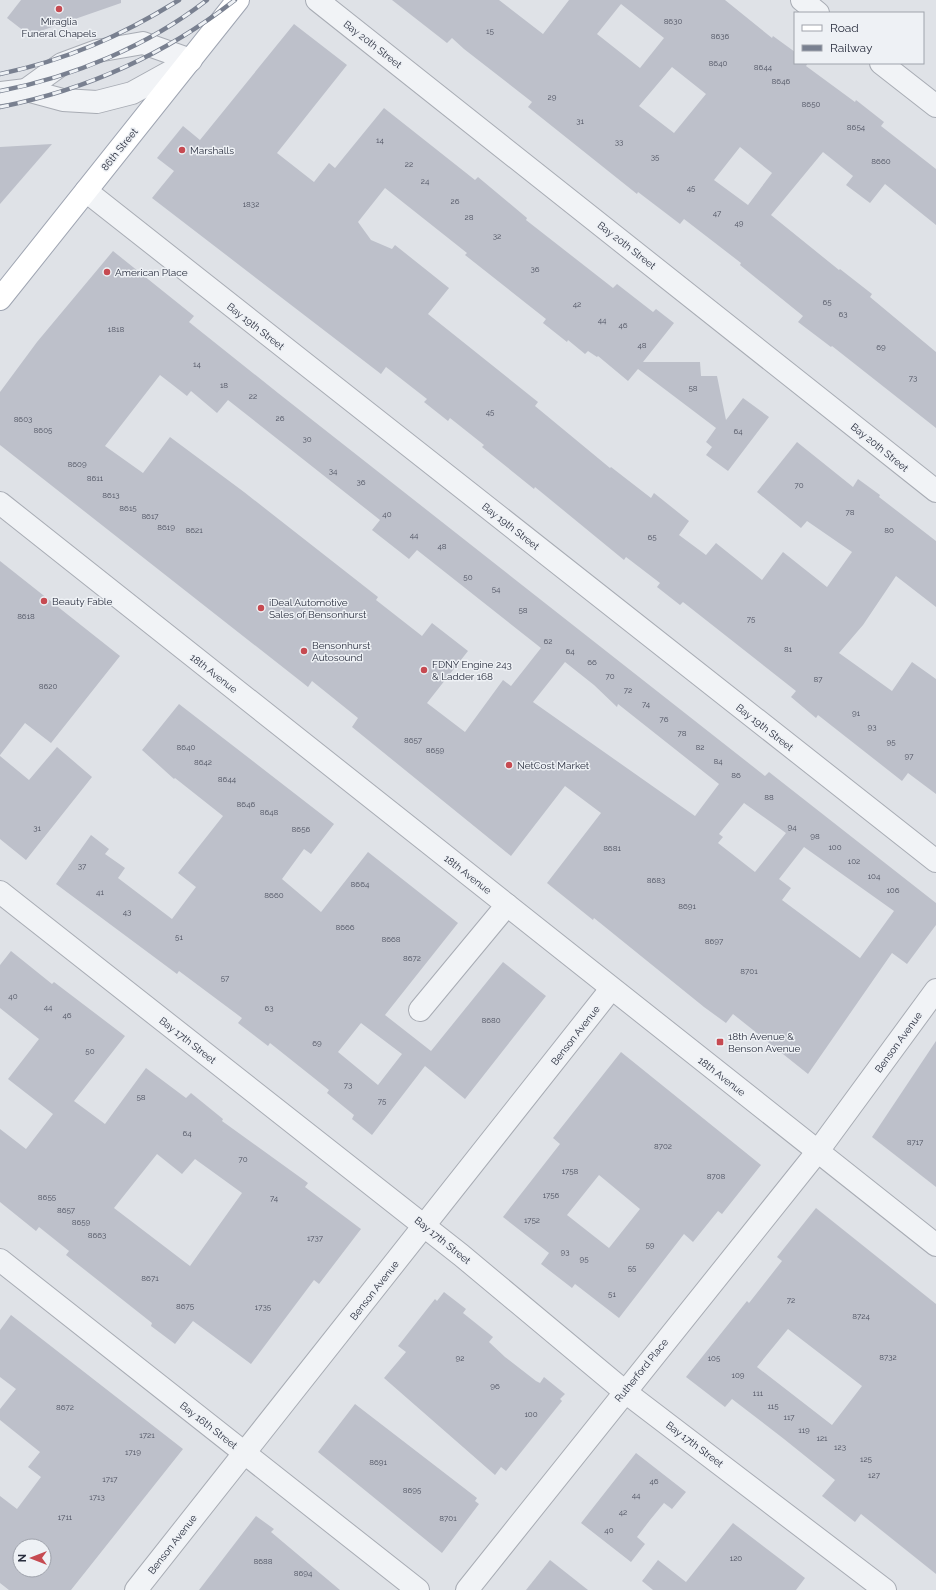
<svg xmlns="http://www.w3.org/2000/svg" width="936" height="1590" font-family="Raleway,sans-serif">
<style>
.building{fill:#bdc0ca;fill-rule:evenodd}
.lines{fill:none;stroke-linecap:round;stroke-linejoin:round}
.minor-casing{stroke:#a8acb4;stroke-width:24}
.major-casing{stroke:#9fa5b2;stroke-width:24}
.minor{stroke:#f1f3f6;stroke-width:22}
.major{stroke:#fff;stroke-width:22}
.rail-casing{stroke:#798090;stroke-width:4.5}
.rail{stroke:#eef1f5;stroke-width:3;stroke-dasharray:9;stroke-linecap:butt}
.poi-dot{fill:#c64a51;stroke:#eef1f5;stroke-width:1.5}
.labels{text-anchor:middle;stroke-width:3;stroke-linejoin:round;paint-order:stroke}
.number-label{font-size:8px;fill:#4e5261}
.poi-label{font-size:10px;fill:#292e3e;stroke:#eef1f5;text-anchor:start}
.street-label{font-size:10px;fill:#292e3e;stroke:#eef1f5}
</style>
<rect width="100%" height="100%" fill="#dfe2e7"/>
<g class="building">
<path d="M 21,0 L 121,0 L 121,3 L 29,35 L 7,18 Z"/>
<path d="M 392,0 L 499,0 L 543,34 L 569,0 L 725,0 L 772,38 L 773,36 L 795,52 L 795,63 L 808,63 L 806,66 L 855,102 L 856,100 L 884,122 L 881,126 L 936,169 L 936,225 L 885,184 L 870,203 L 846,185 L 853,176 L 823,152 L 771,215 L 839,270 L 840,269 L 872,294 L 870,297 L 936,352 L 936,428 L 832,346 L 831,347 L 798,322 L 803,316 L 740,265 L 741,263 L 684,219 L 680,224 L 638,192 L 637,194 L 528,107 L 532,102 L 464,49 L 452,38 L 447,43 ZM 621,4 L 664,38 L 640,68 L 597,34 ZM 672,67 L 706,94 L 674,133 L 639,106 ZM 740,147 L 772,173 L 748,205 L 714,180 Z"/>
<path d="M 294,24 L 347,65 L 277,153 L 314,182 L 329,163 L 335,168 L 384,108 L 475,180 L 478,177 L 527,218 L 526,220 L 613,288 L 617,284 L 653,312 L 656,309 L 674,323 L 643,362 L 700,362 L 701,376 L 717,376 L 726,420 L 743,398 L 769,417 L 728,471 L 706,455 L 712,447 L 706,442 L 716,428 L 638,369 L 628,381 L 598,356 L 597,357 L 588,351 L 585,354 L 568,340 L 567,342 L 543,323 L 546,319 L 465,255 L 467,253 L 385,188 L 358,222 L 371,240 L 392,249 L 395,245 L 449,288 L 428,314 L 538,402 L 535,406 L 610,468 L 611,467 L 651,498 L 654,493 L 689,521 L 679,535 L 706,555 L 716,543 L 762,580 L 783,552 L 827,587 L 852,552 L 807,521 L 801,528 L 757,492 L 797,442 L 853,487 L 858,479 L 880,495 L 879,497 L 936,541 L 936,607 L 896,576 L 863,625 L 839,653 L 892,691 L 912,662 L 936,679 L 936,794 L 908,773 L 902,781 L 818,715 L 816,718 L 791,697 L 796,691 L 683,602 L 680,605 L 657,587 L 660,583 L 626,557 L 624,560 L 535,487 L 534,489 L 482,447 L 484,445 L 450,418 L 448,421 L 424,402 L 427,399 L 386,367 L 381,374 L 152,198 L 174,171 L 157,158 L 183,126 L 200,140 Z"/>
<path d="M 52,144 L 0,204 L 0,147 Z"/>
<path d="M 113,251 L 194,316 L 189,322 L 278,393 L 765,776 L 769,772 L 936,903 L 936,925 L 907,964 L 892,953 L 808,1074 L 733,1014 L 726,1023 L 704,1007 L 594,918 L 593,920 L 547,883 L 601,813 L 565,786 L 511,856 L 352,727 L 358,718 L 312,681 L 308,687 L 0,445 L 0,392 L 37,342 ZM 160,375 L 187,396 L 191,391 L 217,413 L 228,400 L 380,520 L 372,530 L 409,559 L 417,550 L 541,648 L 511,686 L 503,680 L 465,732 L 427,703 L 468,651 L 432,623 L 422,636 L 376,600 L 378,597 L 244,492 L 170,437 L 143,473 L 105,446 ZM 565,662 L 594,685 L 617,707 L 618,704 L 719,784 L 695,816 L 533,702 ZM 744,803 L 786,833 L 755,872 L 718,843 L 723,837 L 719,834 ZM 804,847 L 894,911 L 860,958 L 782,900 L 791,888 L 779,879 Z"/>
<path d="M 0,561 L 120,656 L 51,743 L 25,723 L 0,755 Z"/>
<path d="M 179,704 L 334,824 L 311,854 L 304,849 L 282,879 L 321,912 L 368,852 L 458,923 L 385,1015 L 431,1051 L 503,962 L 546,996 L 465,1099 L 425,1066 L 372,1135 L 352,1119 L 354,1115 L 327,1093 L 329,1090 L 270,1043 L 268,1046 L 238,1023 L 242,1018 L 179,971 L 177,974 L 56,884 L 91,835 L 109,849 L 105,854 L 125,868 L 118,878 L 172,919 L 196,887 L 178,873 L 223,816 L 175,778 L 174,779 L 142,750 ZM 361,1023 L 402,1054 L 378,1085 L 338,1052 Z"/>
<path d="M 57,747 L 92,777 L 26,860 L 0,839 L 0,756 L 29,780 Z"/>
<path d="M 11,951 L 52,984 L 54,982 L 125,1036 L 74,1101 L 105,1124 L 146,1068 L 186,1098 L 191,1093 L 223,1119 L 222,1121 L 308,1183 L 305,1187 L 361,1229 L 319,1284 L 314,1280 L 251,1364 L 193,1321 L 175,1344 L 151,1326 L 152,1323 L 66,1255 L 69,1251 L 39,1227 L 36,1231 L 0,1202 L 0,1129 L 26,1149 L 53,1114 L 8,1079 L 39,1039 L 0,1008 L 0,965 ZM 157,1154 L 182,1174 L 195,1159 L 242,1193 L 190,1266 L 114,1208 Z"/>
<path d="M 936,1041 L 936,1187 L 872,1137 Z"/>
<path d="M 621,1052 L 761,1165 L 722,1214 L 718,1211 L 693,1242 L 684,1234 L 619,1318 L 575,1284 L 572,1288 L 541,1264 L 549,1253 L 503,1217 L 560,1144 L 553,1138 ZM 599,1175 L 640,1209 L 609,1248 L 567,1215 Z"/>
<path d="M 816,1208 L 936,1304 L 936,1574 L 861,1514 L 855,1522 L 822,1496 L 835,1480 L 784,1439 L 732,1399 L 725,1407 L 686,1377 L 747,1301 L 749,1303 L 782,1261 L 777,1257 ZM 788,1329 L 862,1386 L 832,1425 L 757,1367 Z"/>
<path d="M 444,1292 L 466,1309 L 463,1313 L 493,1337 L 489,1342 L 505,1357 L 536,1381 L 540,1383 L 544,1377 L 565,1394 L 560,1399 L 562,1401 L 506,1471 L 501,1467 L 495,1475 L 384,1378 L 406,1352 L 398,1346 L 435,1299 L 437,1301 Z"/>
<path d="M 11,1315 L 183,1449 L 71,1590 L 9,1590 L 0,1583 L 0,1496 L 17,1509 L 41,1477 L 28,1467 L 40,1452 L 0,1420 L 0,1409 L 16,1389 L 0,1377 L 0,1330 ZM 20,1546 L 44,1546 L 44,1570 L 20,1570 Z"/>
<path d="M 355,1404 L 477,1498 L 475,1501 L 479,1504 L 442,1553 L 318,1452 Z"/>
<path d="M 636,1453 L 686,1492 L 672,1509 L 664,1503 L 650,1520 L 637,1537 L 645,1544 L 631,1562 L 581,1523 Z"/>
<path d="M 256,1516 L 274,1529 L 271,1532 L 340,1590 L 199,1590 Z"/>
<path d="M 733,1523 L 805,1578 L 796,1590 L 653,1590 L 642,1581 L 658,1560 L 686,1582 Z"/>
<path d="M 550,1560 L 588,1590 L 526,1590 Z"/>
</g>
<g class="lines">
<defs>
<g id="minor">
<path d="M 317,0 L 936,491"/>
<path d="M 802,0 L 818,13"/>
<path d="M 881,63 L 936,106"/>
<path d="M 26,90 L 62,64 L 97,51 L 143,43 L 191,60"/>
<path d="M 0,93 L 26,90 L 63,100 L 97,102 L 132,93 L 190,61"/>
<path d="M 86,191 L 936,861"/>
<path d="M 0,503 L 936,1245"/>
<path d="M 0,892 L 461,1255 L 624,1391 L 885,1590"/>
<path d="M 420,1010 L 507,905"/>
<path d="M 0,1260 L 418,1590"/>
<path d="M 136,1590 L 611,989"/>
<path d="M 467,1590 L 818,1151 L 936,990"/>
</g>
<path id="major" d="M 0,299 L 238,0"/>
</defs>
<use href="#minor" class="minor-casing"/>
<use href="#major" class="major-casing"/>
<use href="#minor" class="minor"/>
<use href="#major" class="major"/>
<defs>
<g id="rail">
<path d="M 0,74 C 67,60 121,36 179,0"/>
<path d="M 0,91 C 73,77 148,46 207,0"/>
<path d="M 0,107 C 86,90 166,54 235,0"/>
</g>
</defs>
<use href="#rail" class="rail-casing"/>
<use href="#rail" class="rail"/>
</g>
<g class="poi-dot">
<circle cx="59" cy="9" r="4"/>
<circle cx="182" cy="150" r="4"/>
<circle cx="107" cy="272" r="4"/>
<circle cx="44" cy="601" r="4"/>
<circle cx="261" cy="608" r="4"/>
<circle cx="304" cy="651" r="4"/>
<circle cx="424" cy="670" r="4"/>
<circle cx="509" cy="765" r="4"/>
<rect x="716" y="1038" width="8" height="8" rx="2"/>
</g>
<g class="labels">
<g class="number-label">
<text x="673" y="24">8630</text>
<text x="490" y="34">15</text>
<text x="720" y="39">8636</text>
<text x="718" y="66">8640</text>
<text x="763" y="70">8644</text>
<text x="781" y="84">8646</text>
<text x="552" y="100">29</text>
<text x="811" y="107">8650</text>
<text x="580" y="124">31</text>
<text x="856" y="130">8654</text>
<text x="380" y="143">14</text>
<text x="619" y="145">33</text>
<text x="655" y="160">35</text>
<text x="881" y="164">8660</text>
<text x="409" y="167">22</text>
<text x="425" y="184">24</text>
<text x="691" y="191">45</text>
<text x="455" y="204">26</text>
<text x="251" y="207">1832</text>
<text x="717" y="216">47</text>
<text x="469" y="220">28</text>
<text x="739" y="226">49</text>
<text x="497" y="239">32</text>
<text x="535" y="272">36</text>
<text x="827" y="305">65</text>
<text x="577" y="307">42</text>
<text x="843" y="317">63</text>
<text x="602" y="323">44</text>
<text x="623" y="328">46</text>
<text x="116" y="332">1818</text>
<text x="642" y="348">48</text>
<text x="881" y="350">69</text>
<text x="197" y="367">14</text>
<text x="913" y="381">73</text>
<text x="224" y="388">18</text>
<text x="693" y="391">58</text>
<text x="253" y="399">22</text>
<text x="490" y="415">45</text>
<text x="280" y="421">26</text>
<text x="23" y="422">8603</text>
<text x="43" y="433">8605</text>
<text x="738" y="434">64</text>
<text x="307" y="442">30</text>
<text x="77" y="467">8609</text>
<text x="333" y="474">34</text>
<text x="95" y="481">8611</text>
<text x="361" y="485">36</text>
<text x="799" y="488">70</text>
<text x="111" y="498">8613</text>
<text x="128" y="511">8615</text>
<text x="850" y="515">78</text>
<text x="387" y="517">40</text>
<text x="150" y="519">8617</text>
<text x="166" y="530">8619</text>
<text x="194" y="533">8621</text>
<text x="889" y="533">80</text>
<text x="414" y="538">44</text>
<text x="652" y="540">65</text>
<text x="442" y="549">48</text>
<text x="468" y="580">50</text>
<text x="496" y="592">54</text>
<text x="523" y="613">58</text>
<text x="26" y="619">8618</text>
<text x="751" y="622">75</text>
<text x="548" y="644">62</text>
<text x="788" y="652">81</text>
<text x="570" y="654">64</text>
<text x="592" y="665">66</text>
<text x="610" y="679">70</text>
<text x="818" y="682">87</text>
<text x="48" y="689">8620</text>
<text x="628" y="693">72</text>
<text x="646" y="707">74</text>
<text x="856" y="716">91</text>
<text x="664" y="722">76</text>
<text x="872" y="730">93</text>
<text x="682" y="736">78</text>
<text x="413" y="743">8657</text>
<text x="891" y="745">95</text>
<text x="186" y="750">8640</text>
<text x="700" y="750">82</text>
<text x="435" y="753">8659</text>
<text x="909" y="759">97</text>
<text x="718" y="764">84</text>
<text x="203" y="765">8642</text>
<text x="736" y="778">86</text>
<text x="227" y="782">8644</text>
<text x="769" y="800">88</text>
<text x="246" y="807">8646</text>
<text x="269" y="815">8648</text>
<text x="792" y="830">94</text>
<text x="37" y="831">31</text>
<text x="301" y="832">8656</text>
<text x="815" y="839">98</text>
<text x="835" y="850">100</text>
<text x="612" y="851">8681</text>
<text x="854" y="864">102</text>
<text x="82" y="869">37</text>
<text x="874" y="879">104</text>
<text x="656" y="883">8683</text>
<text x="360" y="887">8664</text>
<text x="893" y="893">106</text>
<text x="100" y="895">41</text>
<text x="274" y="898">8660</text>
<text x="687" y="909">8691</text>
<text x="127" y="915">43</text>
<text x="345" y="930">8666</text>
<text x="179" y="940">51</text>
<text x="391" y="942">8668</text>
<text x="714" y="944">8697</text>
<text x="412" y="961">8672</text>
<text x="749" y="974">8701</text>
<text x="225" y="981">57</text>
<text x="13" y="999">40</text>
<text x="48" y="1010">44</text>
<text x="269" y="1011">63</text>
<text x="67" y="1018">46</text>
<text x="491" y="1023">8680</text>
<text x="317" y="1046">69</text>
<text x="90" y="1054">50</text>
<text x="348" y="1088">73</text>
<text x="141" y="1100">58</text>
<text x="382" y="1104">75</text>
<text x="187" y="1136">64</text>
<text x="915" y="1145">8717</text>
<text x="663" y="1149">8702</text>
<text x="243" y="1162">70</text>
<text x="570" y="1174">1758</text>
<text x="716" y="1179">8708</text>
<text x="551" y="1198">1756</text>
<text x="47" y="1200">8655</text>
<text x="274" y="1201">74</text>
<text x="66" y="1213">8657</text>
<text x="532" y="1223">1752</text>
<text x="81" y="1225">8659</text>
<text x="97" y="1238">8663</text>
<text x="315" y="1241">1737</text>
<text x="650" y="1248">59</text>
<text x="565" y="1255">93</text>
<text x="584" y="1262">95</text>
<text x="632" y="1271">55</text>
<text x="150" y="1281">8671</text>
<text x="612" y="1297">51</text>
<text x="791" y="1303">72</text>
<text x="185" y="1309">8675</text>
<text x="263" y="1310">1735</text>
<text x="861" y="1319">8724</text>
<text x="888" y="1360">8732</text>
<text x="460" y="1361">92</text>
<text x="714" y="1361">105</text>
<text x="738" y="1378">109</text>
<text x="495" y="1389">96</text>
<text x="758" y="1396">111</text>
<text x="773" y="1409">115</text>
<text x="65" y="1410">8672</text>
<text x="531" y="1417">100</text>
<text x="789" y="1420">117</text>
<text x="804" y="1433">119</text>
<text x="147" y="1438">1721</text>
<text x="822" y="1441">121</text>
<text x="840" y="1450">123</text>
<text x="133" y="1455">1719</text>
<text x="866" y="1462">125</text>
<text x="378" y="1465">8691</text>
<text x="874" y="1478">127</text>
<text x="110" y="1482">1717</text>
<text x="654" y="1484">46</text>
<text x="412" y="1493">8695</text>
<text x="636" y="1498">44</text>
<text x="97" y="1500">1713</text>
<text x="623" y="1515">42</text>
<text x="65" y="1520">1711</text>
<text x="448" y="1521">8701</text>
<text x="609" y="1533">40</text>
<text x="736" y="1561">120</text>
<text x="263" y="1564">8688</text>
<text x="303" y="1576">8694</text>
</g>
<g class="poi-label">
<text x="59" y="25" text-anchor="middle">Miraglia<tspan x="59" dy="12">Funeral Chapels</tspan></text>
<text x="190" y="154">Marshalls</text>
<text x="115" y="276">American Place</text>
<text x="52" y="605">Beauty Fable</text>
<text x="269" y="606">iDeal Automotive<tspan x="269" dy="12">Sales of Bensonhurst</tspan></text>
<text x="312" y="649">Bensonhurst<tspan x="312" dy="12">Autosound</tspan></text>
<text x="432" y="668">FDNY Engine 243<tspan x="432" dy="12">&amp; Ladder 168</tspan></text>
<text x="517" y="769">NetCost Market</text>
<text x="728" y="1040">18th Avenue &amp;<tspan x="728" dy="12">Benson Avenue</tspan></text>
</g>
<g class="street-label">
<text transform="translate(373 44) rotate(38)" y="4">Bay 20th Street</text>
<text transform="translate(119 149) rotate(-51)" y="4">86th Street</text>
<text transform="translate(627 245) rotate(38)" y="4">Bay 20th Street</text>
<text transform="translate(256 326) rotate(38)" y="4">Bay 19th Street</text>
<text transform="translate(880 447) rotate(39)" y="4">Bay 20th Street</text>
<text transform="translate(511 526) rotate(38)" y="4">Bay 19th Street</text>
<text transform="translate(214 673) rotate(38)" y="4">18th Avenue</text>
<text transform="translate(765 727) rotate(38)" y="4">Bay 19th Street</text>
<text transform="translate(468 874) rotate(38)" y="4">18th Avenue</text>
<text transform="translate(575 1035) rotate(-52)" y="4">Benson Avenue</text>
<text transform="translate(188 1040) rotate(38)" y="4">Bay 17th Street</text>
<text transform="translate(898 1042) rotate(-54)" y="4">Benson Avenue</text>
<text transform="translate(722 1076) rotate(38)" y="4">18th Avenue</text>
<text transform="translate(443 1240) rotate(39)" y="4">Bay 17th Street</text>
<text transform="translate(374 1290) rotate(-52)" y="4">Benson Avenue</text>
<text transform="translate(641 1370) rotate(-51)" y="4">Rutherford Place</text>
<text transform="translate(209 1425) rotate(38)" y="4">Bay 16th Street</text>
<text transform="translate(695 1444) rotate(37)" y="4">Bay 17th Street</text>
<text transform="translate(172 1544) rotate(-52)" y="4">Benson Avenue</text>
</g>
</g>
<rect x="794" y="12" width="130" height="52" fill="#eef1f5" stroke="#9fa3ac"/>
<rect x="802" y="25" width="20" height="6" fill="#ffffff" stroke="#9fa3ac"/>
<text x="830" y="32" font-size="12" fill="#292e3e">Road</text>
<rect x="802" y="45" width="20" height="6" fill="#798090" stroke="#9fa3ac"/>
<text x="830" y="52" font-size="12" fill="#292e3e">Railway</text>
<g transform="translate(32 1558) rotate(270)"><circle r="19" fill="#eef1f5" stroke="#9fa3ac"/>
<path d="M0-3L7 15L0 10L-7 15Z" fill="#c64a51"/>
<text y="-6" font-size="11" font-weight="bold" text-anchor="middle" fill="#292e3e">N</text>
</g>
</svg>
